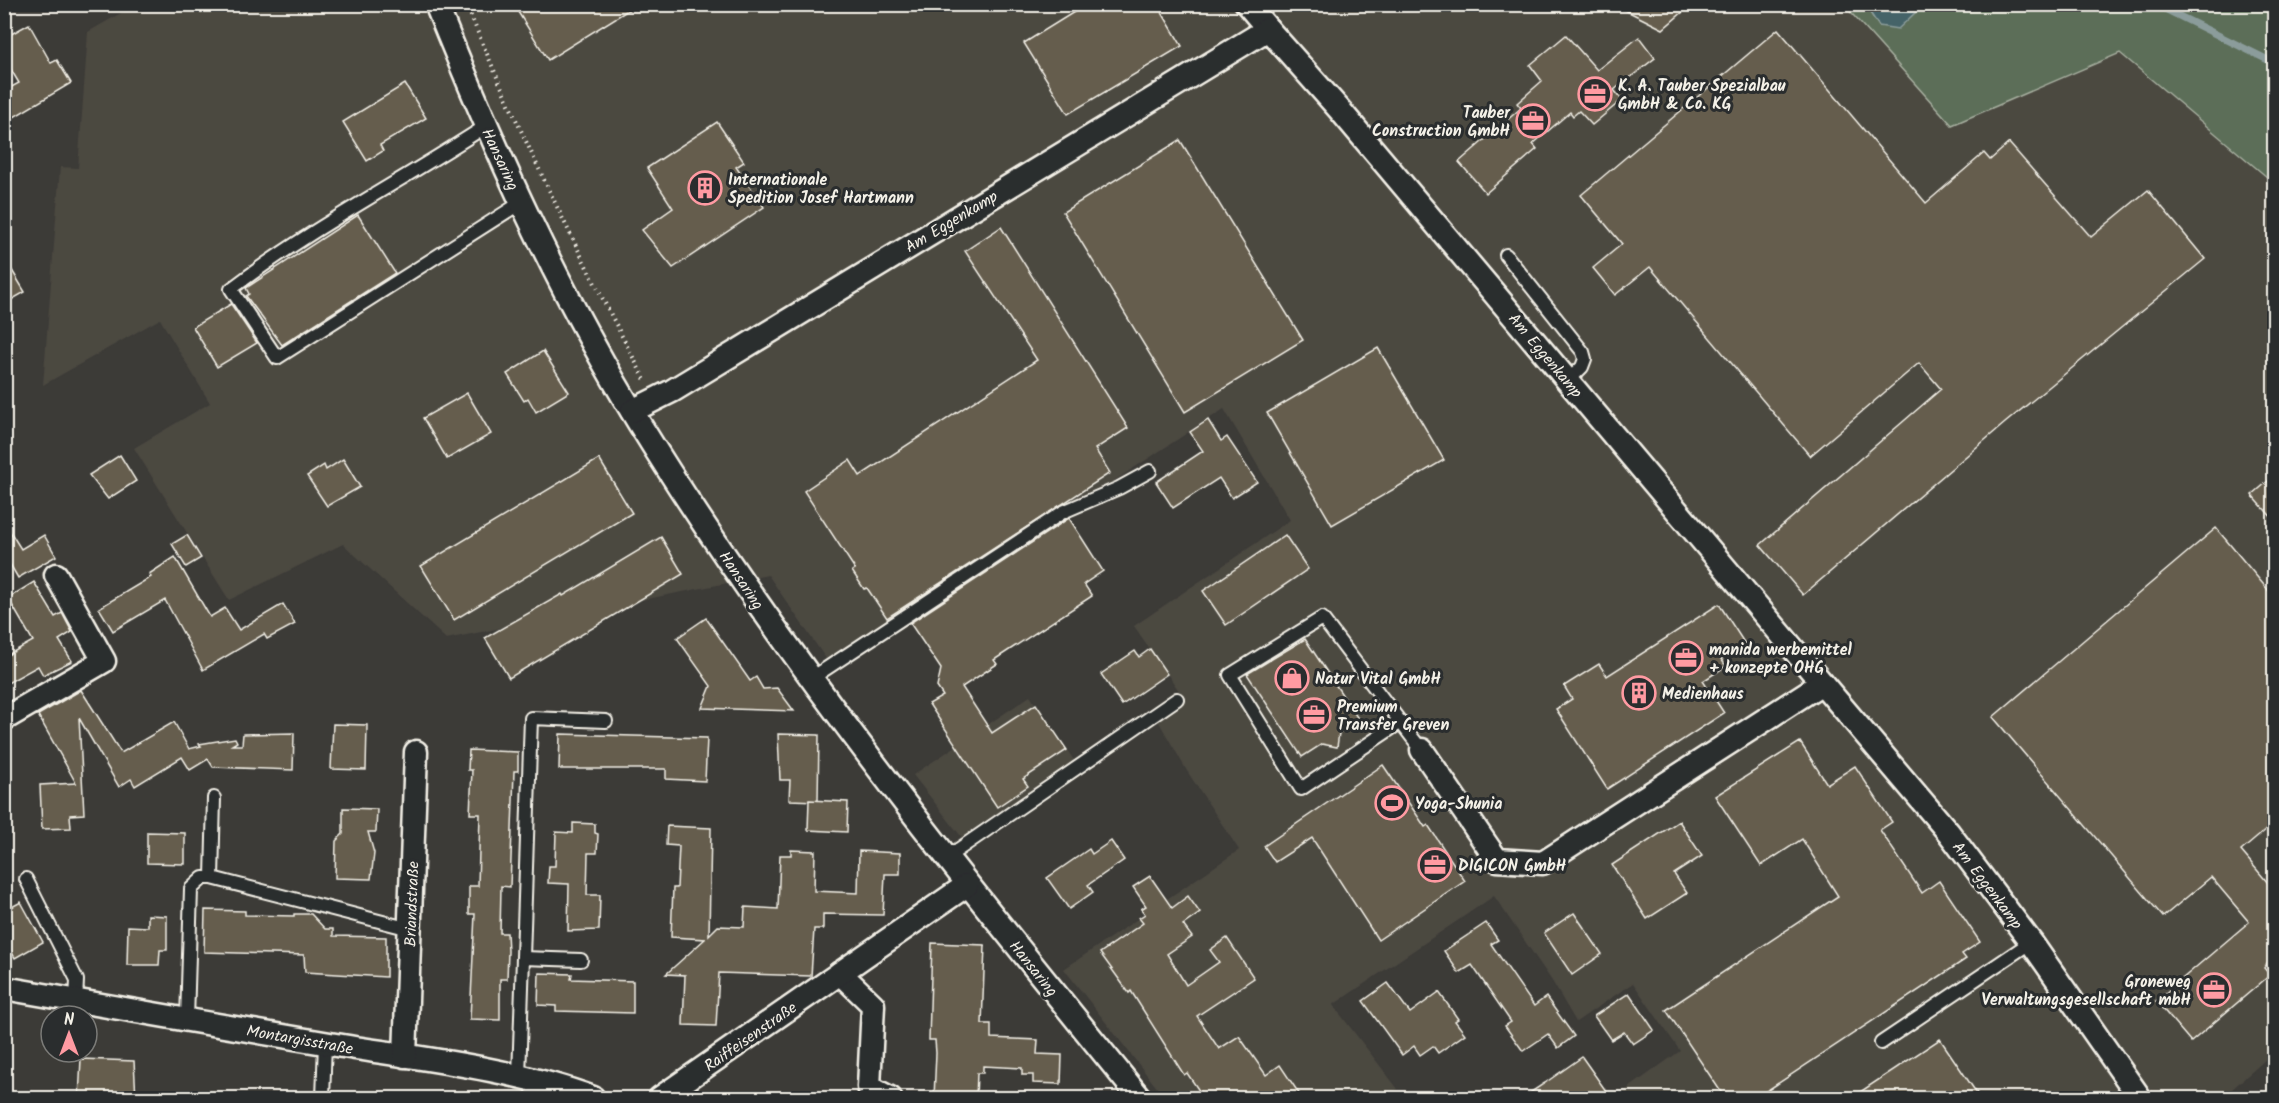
<svg xmlns="http://www.w3.org/2000/svg" width="2279" height="1103" font-family="Kalam,sans-serif">
<style>
.built{fill:#4b4841}
.green{fill:#5b6e59;stroke:#a8b0a0;stroke-width:1.5}
.water{fill:#456367;stroke:#8b9c9b;stroke-width:1.5}
.lines{fill:none;stroke-linecap:round;stroke-linejoin:round}
.stream{stroke:#8b9c9b;stroke-width:7}
.building{fill:#655d4d;stroke:#f4f1e8;stroke-width:1.5}
.lane-casing{stroke:#f4f1e8;stroke-width:16}
.street-casing{stroke:#f4f1e8;stroke-width:27}
.path{stroke:#f4f1e8;stroke-width:4;stroke-dasharray:1.5 4.5;stroke-linecap:butt}
.lane{stroke:#2a2d2e;stroke-width:12}
.street{stroke:#2a2d2e;stroke-width:22}
.labels{text-anchor:middle;stroke-width:6;stroke-linejoin:round;paint-order:stroke}
.poi-label{font-size:16px;font-weight:bold;fill:#f4f1e8;stroke:#2a2d2e;text-anchor:start}
.street-label{font-size:16px;fill:#f4f1e8;stroke:#2a2d2e}
</style>
<rect width="100%" height="100%" fill="#3c3b37"/>
<filter id="ink" filterUnits="userSpaceOnUse"><feTurbulence type="fractalNoise" baseFrequency=".0167" numOctaves="2"/><feDisplacementMap in="SourceGraphic" scale="12" xChannelSelector="R" yChannelSelector="G"/><feConvolveMatrix kernelMatrix="1 2 1 2 8 2 1 2 1" color-interpolation-filters="sRGB"/></filter>
<g filter="url(#ink)">
<g class="built">
<path d="M 135,5 L 1844,5 L 1952,124 L 2120,53 L 2274,183 L 2274,1052 L 2222,1098 L 1620,1098 L 1619,1095 L 1680,1051 L 1633,983 L 1576,1022 L 1552,981 L 1494,896 L 1333,1005 L 1398,1089 L 1383,1098 L 1165,1098 L 1064,969 L 1239,850 L 1187,771 L 1156,717 L 1184,698 L 1134,626 L 1290,520 L 1224,409 L 831,666 L 768,575 L 446,639 L 343,544 L 229,600 L 134,448 L 210,403 L 160,319 L 43,385 L 60,167 L 78,168 L 88,32 Z"/>
<path d="M 1030,696 L 1080,769 L 967,844 L 913,775 Z"/>
</g>
<path class="green" d="M 1844,5 L 1865,5 L 1879,26 L 1918,10 L 1919,5 L 2274,5 L 2274,183 L 2120,53 L 1952,125 Z"/>
<path class="water" d="M 1865,5 L 1919,5 L 1918,10 L 1898,29 L 1879,26 Z"/>
<g class="lines">
<path class="stream" d="M 2155,4 L 2274,63"/>
</g>
<g class="building">
<path d="M 513,4 L 638,4 L 548,60 Z"/>
<path d="M 1087,4 L 1157,4 L 1182,46 L 1068,114 L 1024,43 Z"/>
<path d="M 1613,4 L 1692,4 L 1663,29 Z"/>
<path d="M 29,24 L 51,63 L 57,60 L 71,83 L 4,123 L 4,91 L 19,83 L 4,58 L 4,38 Z"/>
<path d="M 1778,29 L 1926,203 L 1984,153 L 1990,160 L 2009,143 L 2091,237 L 2148,190 L 2205,259 L 2005,423 L 1803,595 L 1760,545 L 1941,389 L 1919,363 L 1810,456 L 1650,267 L 1615,295 L 1593,268 L 1622,244 L 1581,195 Z"/>
<path d="M 1566,35 L 1597,70 L 1639,37 L 1655,58 L 1614,90 L 1622,100 L 1592,125 L 1579,111 L 1573,116 L 1570,112 L 1533,144 L 1537,149 L 1486,193 L 1459,162 L 1521,108 L 1517,103 L 1542,81 L 1530,65 Z"/>
<path d="M 405,84 L 426,118 L 380,145 L 383,151 L 367,161 L 343,122 Z"/>
<path d="M 717,122 L 744,162 L 736,167 L 764,207 L 673,268 L 642,230 L 673,208 L 647,168 Z"/>
<path d="M 1180,140 L 1303,340 L 1185,412 L 1063,212 Z"/>
<path d="M 358,215 L 395,273 L 282,345 L 246,296 L 249,294 L 246,288 Z"/>
<path d="M 1001,227 L 1128,428 L 1095,449 L 1110,473 L 887,618 L 867,588 L 864,589 L 852,571 L 855,569 L 804,491 L 850,460 L 860,476 L 1037,360 L 965,251 Z"/>
<path d="M 4,257 L 25,292 L 4,304 Z"/>
<path d="M 231,304 L 257,343 L 217,367 L 193,327 Z"/>
<path d="M 1378,348 L 1444,460 L 1332,525 L 1267,413 Z"/>
<path d="M 543,351 L 569,392 L 536,412 L 528,398 L 524,401 L 507,374 Z"/>
<path d="M 467,393 L 491,434 L 447,459 L 423,418 Z"/>
<path d="M 1208,420 L 1221,441 L 1227,437 L 1257,482 L 1232,498 L 1219,478 L 1173,508 L 1156,482 L 1203,451 L 1190,432 Z"/>
<path d="M 120,455 L 136,481 L 108,499 L 89,475 Z"/>
<path d="M 343,459 L 360,487 L 327,506 L 307,476 L 324,465 L 326,470 Z"/>
<path d="M 599,459 L 632,513 L 454,620 L 421,566 Z"/>
<path d="M 2274,476 L 2274,520 L 2252,495 Z"/>
<path d="M 1069,518 L 1103,571 L 1084,584 L 1092,596 L 994,660 L 997,664 L 962,687 L 992,733 L 1036,704 L 1067,750 L 1023,779 L 1028,786 L 997,807 L 929,704 L 943,696 L 937,687 L 941,669 L 910,623 Z"/>
<path d="M 4,522 L 21,549 L 44,535 L 56,556 L 18,578 L 4,554 Z"/>
<path d="M 2216,528 L 2274,597 L 2274,823 L 2241,851 L 2274,890 L 2274,955 L 2264,968 L 2270,975 L 2191,1042 L 2156,1001 L 2249,922 L 2211,877 L 2163,917 L 1993,717 Z"/>
<path d="M 187,535 L 201,558 L 186,567 L 172,544 Z"/>
<path d="M 1285,535 L 1308,569 L 1226,625 L 1203,591 Z"/>
<path d="M 661,537 L 683,574 L 509,678 L 485,638 L 562,594 L 563,596 Z"/>
<path d="M 175,557 L 210,617 L 225,608 L 239,630 L 283,604 L 295,624 L 267,639 L 264,634 L 203,670 L 165,600 L 113,631 L 99,608 L 151,577 L 149,574 Z"/>
<path d="M 34,582 L 55,617 L 62,613 L 72,632 L 59,640 L 72,661 L 43,675 L 38,666 L 4,685 L 4,657 L 33,641 L 8,598 Z"/>
<path d="M 1719,604 L 1745,644 L 1721,659 L 1726,666 L 1703,681 L 1724,713 L 1607,789 L 1556,709 L 1572,699 L 1564,686 L 1599,664 L 1607,676 Z"/>
<path d="M 706,618 L 750,681 L 756,677 L 763,689 L 777,688 L 794,711 L 702,708 L 711,686 L 677,638 Z"/>
<path d="M 1305,639 L 1359,720 L 1339,733 L 1337,747 L 1322,744 L 1302,757 L 1247,674 Z"/>
<path d="M 1150,649 L 1167,674 L 1122,705 L 1101,674 L 1135,651 L 1139,657 Z"/>
<path d="M 81,690 L 121,753 L 174,722 L 189,749 L 201,746 L 199,744 L 235,738 L 237,742 L 232,745 L 242,745 L 243,734 L 294,733 L 293,770 L 213,767 L 208,759 L 190,770 L 182,757 L 135,786 L 131,779 L 119,787 L 79,718 L 84,814 L 70,815 L 71,828 L 42,829 L 40,785 L 76,783 L 38,715 Z"/>
<path d="M 333,724 L 367,725 L 366,770 L 331,769 Z"/>
<path d="M 560,734 L 707,738 L 705,781 L 666,779 L 666,769 L 559,769 Z"/>
<path d="M 778,734 L 819,735 L 818,801 L 789,800 L 790,780 L 780,780 Z"/>
<path d="M 1800,742 L 1827,784 L 1855,766 L 1892,822 L 1880,830 L 1922,893 L 1939,881 L 1980,942 L 1962,954 L 1966,959 L 1756,1098 L 1725,1098 L 1666,1010 L 1838,896 L 1802,839 L 1761,866 L 1715,796 Z"/>
<path d="M 469,750 L 518,752 L 518,771 L 514,771 L 510,887 L 501,886 L 500,933 L 507,933 L 508,951 L 507,979 L 500,979 L 500,1020 L 470,1019 L 475,914 L 469,914 L 469,886 L 478,886 L 480,814 L 470,814 L 472,770 L 468,770 Z"/>
<path d="M 1383,765 L 1425,827 L 1428,825 L 1465,881 L 1378,940 L 1312,838 L 1275,862 L 1264,846 Z"/>
<path d="M 809,800 L 848,802 L 847,832 L 808,830 Z"/>
<path d="M 343,808 L 377,809 L 376,832 L 368,832 L 374,853 L 371,879 L 335,878 L 336,841 L 343,834 Z"/>
<path d="M 1679,821 L 1702,856 L 1674,874 L 1687,893 L 1647,919 L 1612,865 Z"/>
<path d="M 573,823 L 595,824 L 595,833 L 598,834 L 597,853 L 588,853 L 587,895 L 600,895 L 599,930 L 568,931 L 569,884 L 548,883 L 549,866 L 555,866 L 556,832 L 573,833 Z"/>
<path d="M 667,826 L 711,828 L 709,935 L 718,926 L 744,927 L 745,907 L 778,909 L 780,855 L 791,855 L 791,850 L 815,851 L 814,891 L 858,893 L 859,851 L 900,853 L 900,874 L 885,874 L 883,915 L 823,914 L 823,929 L 814,929 L 811,976 L 719,973 L 716,1026 L 683,1025 L 685,975 L 666,974 L 705,939 L 671,937 L 673,888 L 677,888 L 679,846 L 666,845 Z"/>
<path d="M 147,832 L 185,833 L 185,864 L 147,863 Z"/>
<path d="M 1111,841 L 1124,860 L 1088,885 L 1093,892 L 1069,909 L 1047,878 L 1089,849 L 1092,854 Z"/>
<path d="M 1150,876 L 1172,908 L 1188,896 L 1200,913 L 1183,925 L 1192,937 L 1167,954 L 1186,985 L 1219,962 L 1210,950 L 1227,938 L 1254,978 L 1197,1016 L 1219,1049 L 1239,1036 L 1266,1075 L 1280,1065 L 1302,1098 L 1204,1098 L 1187,1073 L 1184,1075 L 1131,991 L 1129,993 L 1100,953 L 1143,923 L 1139,918 L 1145,914 L 1141,909 L 1146,906 L 1133,887 Z"/>
<path d="M 21,902 L 43,942 L 15,958 L 4,939 L 4,911 Z"/>
<path d="M 205,910 L 245,911 L 245,915 L 294,916 L 294,914 L 311,914 L 325,929 L 333,929 L 333,936 L 386,937 L 386,977 L 305,972 L 304,955 L 204,952 Z"/>
<path d="M 1574,913 L 1602,954 L 1572,975 L 1544,933 Z"/>
<path d="M 148,915 L 167,916 L 167,950 L 160,950 L 159,965 L 127,965 L 128,926 L 148,927 Z"/>
<path d="M 1486,923 L 1498,940 L 1491,944 L 1534,1006 L 1546,997 L 1574,1036 L 1558,1048 L 1548,1034 L 1523,1051 L 1505,1026 L 1511,1022 L 1472,965 L 1459,973 L 1444,951 Z"/>
<path d="M 932,943 L 985,945 L 982,1024 L 991,1024 L 991,1038 L 1038,1040 L 1037,1054 L 1062,1055 L 1061,1084 L 1033,1083 L 1033,1075 L 1022,1075 L 1022,1068 L 983,1066 L 983,1073 L 977,1073 L 976,1098 L 934,1098 L 936,1053 L 935,1040 L 929,1040 Z"/>
<path d="M 539,973 L 572,974 L 571,979 L 633,981 L 633,1013 L 556,1011 L 556,1006 L 538,1005 Z"/>
<path d="M 1388,983 L 1410,1013 L 1439,992 L 1458,1019 L 1455,1021 L 1465,1034 L 1438,1053 L 1433,1046 L 1420,1055 L 1414,1046 L 1402,1055 L 1363,1001 Z"/>
<path d="M 1629,993 L 1654,1030 L 1633,1044 L 1624,1032 L 1611,1040 L 1594,1016 Z"/>
<path d="M 1940,1039 L 1980,1098 L 1851,1098 Z"/>
<path d="M 1582,1057 L 1611,1098 L 1522,1098 L 1545,1083 Z"/>
<path d="M 81,1059 L 134,1061 L 136,1098 L 79,1098 Z"/>
</g>
<g class="lines">
<defs>
<g id="lane">
<path d="M 486,126 C 402,181 311,228 231,289 L 277,358 L 522,202"/>
<path d="M 1506,255 L 1583,352 L 1585,359 L 1582,367 L 1568,381"/>
<path d="M 812,678 L 1063,512 L 1119,488 L 1150,471"/>
<path d="M 1401,722 L 1301,789 L 1230,675 L 1322,618 L 1411,736 L 1422,750"/>
<path d="M 946,858 L 1177,699"/>
<path d="M 212,878 L 410,929"/>
<path d="M 26,879 L 77,980 L 76,1001"/>
<path d="M 523,958 L 581,960"/>
<path d="M 187,1020 L 191,889 L 203,878 L 212,878 L 214,798"/>
<path d="M 1881,1043 L 2031,942"/>
<path d="M 519,1077 L 531,718 L 606,721"/>
<path d="M 323,1098 L 325,1043"/>
<path d="M 533,1098 L 534,1080"/>
</g>
<g id="street">
<path d="M 436,4 C 494,148 558,291 639,423 C 786,662 964,881 1140,1098"/>
<path d="M 1247,4 L 1268,29"/>
<path d="M 632,411 L 672,391 L 1268,29 L 1339,109 L 1822,683"/>
<path d="M 4,719 L 104,661 L 56,575"/>
<path d="M 1422,750 L 1497,860 L 1543,863 L 1822,683 L 1949,833 L 2031,942 L 2140,1098"/>
<path d="M 840,973 L 873,1005 L 869,1087 L 890,1098"/>
<path d="M 4,988 C 115,1007 225,1027 336,1045 C 417,1058 516,1069 593,1098"/>
<path d="M 405,1056 L 416,752"/>
<path d="M 660,1098 L 967,885"/>
</g>
</defs>
<use href="#lane" class="lane-casing"/>
<use href="#street" class="street-casing"/>
<path class="path" d="M 466,4 C 519,133 580,257 645,380"/>
<use href="#lane" class="lane"/>
<use href="#street" class="street"/>
</g>
</g>
<defs>
<symbol id="office-ring" viewBox="-11 -11 22 22"><circle r="9.5" fill="#2a2d2e" stroke="#ff9aa2" stroke-width="1.5"/><path d="M-6-3h4V-5.5h4V-3h4V5H-6ZM-1-4.5V-3h2v-1.5ZM-6 0V1H6V0Z" fill="#ff9aa2"/></symbol>
<symbol id="building-ring" viewBox="-11 -11 22 22"><circle r="9.5" fill="#2a2d2e" stroke="#ff9aa2" stroke-width="1.5"/><path d="M-4-6H4V6H1V3H-1V6H-4ZM-2.5-4.3h1.7v1.8h-1.7ZM.8-4.3h1.7v1.8H.8ZM-2.5-1h1.7V.8h-1.7ZM.8-1h1.7V.8H.8Z" fill="#ff9aa2"/></symbol>
<symbol id="shop-ring" viewBox="-11 -11 22 22"><circle r="9.5" fill="#2a2d2e" stroke="#ff9aa2" stroke-width="1.5"/><path d="M-5-2.5h2.3a2.7 3.5 0 0 1 5.4 0H5L5.5 6h-11ZM-1.5-2.5h3a1.5 2.3 0 0 0-3 0Z" fill="#ff9aa2"/></symbol>
<symbol id="stadium-ring" viewBox="-11 -11 22 22"><circle r="9.5" fill="#2a2d2e" stroke="#ff9aa2" stroke-width="1.5"/><path d="M0-5a6.5 5 0 1 0 0 10a6.5 5 0 1 0 0-10ZM-3.5-1.8h7v3.6h-7Z" fill="#ff9aa2"/></symbol>
</defs>
<g fill-rule="evenodd">
<use href="#office-ring" x="1576" y="75" width="38" height="38"/>
<use href="#office-ring" x="1514" y="102" width="38" height="38"/>
<use href="#building-ring" x="686" y="169" width="38" height="38"/>
<use href="#office-ring" x="1667" y="639" width="38" height="38"/>
<use href="#shop-ring" x="1273" y="659" width="38" height="38"/>
<use href="#building-ring" x="1620" y="674" width="38" height="38"/>
<use href="#office-ring" x="1295" y="696" width="38" height="38"/>
<use href="#stadium-ring" x="1373" y="784" width="38" height="38"/>
<use href="#office-ring" x="1416" y="846" width="38" height="38"/>
<use href="#office-ring" x="2195" y="971" width="38" height="38"/>
</g>
<g class="labels">
<g class="poi-label">
<text x="1618" y="91">K. A. Tauber Spezialbau<tspan x="1618" dy="18">GmbH &amp; Co. KG</tspan></text>
<text x="1510" y="118" text-anchor="end">Tauber<tspan x="1510" dy="18">Construction GmbH</tspan></text>
<text x="728" y="185">Internationale<tspan x="728" dy="18">Spedition Josef Hartmann</tspan></text>
<text x="1709" y="655">manida werbemittel<tspan x="1709" dy="18">+ konzepte OHG</tspan></text>
<text x="1315" y="684">Natur Vital GmbH</text>
<text x="1662" y="699">Medienhaus</text>
<text x="1337" y="712">Premium<tspan x="1337" dy="18">Transfer Greven</tspan></text>
<text x="1415" y="809">Yoga-Shunia</text>
<text x="1458" y="871">DIGICON GmbH</text>
<text x="2191" y="987" text-anchor="end">Groneweg<tspan x="2191" dy="18">Verwaltungsgesellschaft mbH</tspan></text>
</g>
<g class="street-label">
<text transform="translate(501 159) rotate(65)" y="6">Hansaring</text>
<text transform="translate(951 221) rotate(-31)" y="6">Am Eggenkamp</text>
<text transform="translate(1546 355) rotate(50)" y="6">Am Eggenkamp</text>
<text transform="translate(742 580) rotate(56)" y="6">Hansaring</text>
<text transform="translate(1988 885) rotate(53)" y="6">Am Eggenkamp</text>
<text transform="translate(411 904) rotate(-88)" y="6">Briandstraße</text>
<text transform="translate(1034 968) rotate(51)" y="6">Hansaring</text>
<text transform="translate(750 1036) rotate(-35)" y="6">Raiffeisenstraße</text>
<text transform="translate(300 1039) rotate(10)" y="6">Montargisstraße</text>
</g>
</g>
<rect width="2279" height="1103" fill="none" stroke="#2a2d2e" stroke-width="24"/>
<rect x="12" y="12" width="2255" height="1079" fill="none" stroke="#f4f1e8" stroke-width="2" filter="url(#ink)"/>
<g transform="translate(69 1034)"><circle r="28" fill="#2a2d2e" stroke="#7b7b78" stroke-width="1.5"/>
<path d="M0-4.5L10 22L0 15L-10 22Z" fill="#ff9aa2"/>
<text y="-9" font-size="16" font-weight="bold" text-anchor="middle" fill="#f4f1e8">N</text>
</g>
</svg>
